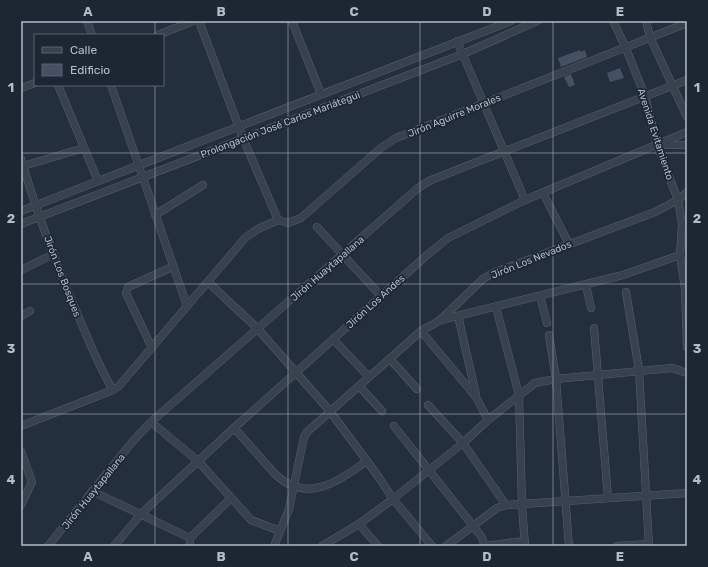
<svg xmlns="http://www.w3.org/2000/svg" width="708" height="567" font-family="Rubik,sans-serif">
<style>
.building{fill:#455162}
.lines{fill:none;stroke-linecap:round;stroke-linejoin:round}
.minor-casing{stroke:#565f6c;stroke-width:8}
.minor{stroke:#38414e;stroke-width:7}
.grid{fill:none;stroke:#b4bcc9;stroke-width:1;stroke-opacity:0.55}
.labels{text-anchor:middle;stroke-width:3.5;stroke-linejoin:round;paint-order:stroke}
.street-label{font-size:10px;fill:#b4bcc9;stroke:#1d2633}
.neatline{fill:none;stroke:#b4bcc9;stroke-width:1.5}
.grid-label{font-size:13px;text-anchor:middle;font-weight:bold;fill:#b4bcc9}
</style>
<rect width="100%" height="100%" fill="#242f3e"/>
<g class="building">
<path d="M 580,50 L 581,52 L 585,50 L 587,57 L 561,67 L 558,58 Z"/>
<path d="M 620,68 L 624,78 L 610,82 L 607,73 Z"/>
<path d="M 571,74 L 575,85 L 569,87 L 564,77 Z"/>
</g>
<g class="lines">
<defs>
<g id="minor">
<path d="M 87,21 L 92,35"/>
<path d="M 199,21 L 243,138 L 278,220"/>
<path d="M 292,21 L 321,94"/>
<path d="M 613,21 L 625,46 L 645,96 L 657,145 L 678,200 L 682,224 L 680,255 L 685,289 L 687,347"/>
<path d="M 646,21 L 650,37 L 687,117"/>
<path d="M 158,35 L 193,21"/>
<path d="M 457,41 L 525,200"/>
<path d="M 58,85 L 98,181"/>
<path d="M 111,85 L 187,306"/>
<path d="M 21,88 L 35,83"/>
<path d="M 661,145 L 687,145"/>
<path d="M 21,159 C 38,216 59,273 83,327 C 92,349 101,370 113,390"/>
<path d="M 23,166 L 84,148"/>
<path d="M 543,193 L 569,244"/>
<path d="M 21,211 L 511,21"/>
<path d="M 155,215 L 203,185"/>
<path d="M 278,220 L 288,223 L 301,218 L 382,147 L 396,138 L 687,23"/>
<path d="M 21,224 L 463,54 L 537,21"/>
<path d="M 317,227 L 381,296"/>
<path d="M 21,270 L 54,254"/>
<path d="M 208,282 L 257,328 L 329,410 L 378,476 L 393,499 L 432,546"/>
<path d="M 586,285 L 591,308"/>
<path d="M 626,292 L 639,370 L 649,546"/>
<path d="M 540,296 L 547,323"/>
<path d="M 496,307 L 519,395 L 522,505 L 525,546"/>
<path d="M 21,316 L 30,311"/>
<path d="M 441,320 L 623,275 L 680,255"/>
<path d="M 459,320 L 476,395"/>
<path d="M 594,328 L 608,498"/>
<path d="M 421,331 L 476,397 L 488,420"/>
<path d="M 549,335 L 556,379 L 569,546"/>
<path d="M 333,339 L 369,377"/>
<path d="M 152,348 L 126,293 L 128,287 L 172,267"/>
<path d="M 390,359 L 417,389"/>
<path d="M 359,386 L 382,411"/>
<path d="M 428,405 L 463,443 L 506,505"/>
<path d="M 151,422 L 198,461 L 251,520 L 280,531"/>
<path d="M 21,426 L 113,390 L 119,386 L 245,238 L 258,229 L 278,220"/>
<path d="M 394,426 L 481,536 L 485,546"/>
<path d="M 234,428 L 276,475 C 308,504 338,481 367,461"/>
<path d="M 21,451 L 32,482 L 21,505"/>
<path d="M 92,491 L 190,538 L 190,546"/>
<path d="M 359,524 L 378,546"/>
<path d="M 190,538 L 231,498"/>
<path d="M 48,546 L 133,441 L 151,422 L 418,188 L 431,180 L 687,80"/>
<path d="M 114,546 L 142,513 L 234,428 L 427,255 L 448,238 L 525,200 L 687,132"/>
<path d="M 274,546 L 289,509 L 304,437 L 307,432 L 421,331 L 439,321 L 483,279 L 493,273 L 655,212 L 678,200 L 687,192"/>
<path d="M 322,546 L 359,524 L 393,499 L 463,443 L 488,420 L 535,383 L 556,379 L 672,368 L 687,373"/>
<path d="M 446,546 L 497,508 L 506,505 L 687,493"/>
<path d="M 485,546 L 525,541"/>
<path d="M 617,546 L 649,544"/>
</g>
</defs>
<use href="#minor" class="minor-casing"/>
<use href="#minor" class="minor"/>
</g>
<path class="grid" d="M 155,21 L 155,35M 288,21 L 288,546M 420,21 L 420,546M 553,21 L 553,546M 155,85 L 155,546M 21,153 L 687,153M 21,284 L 687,284M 21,414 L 687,414"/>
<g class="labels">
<g class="street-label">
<text transform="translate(454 115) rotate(-22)" y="4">Jirón Aguirre Morales</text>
<text transform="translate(280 124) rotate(-21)" y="4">Prolongación José Carlos Mariátegui</text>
<text transform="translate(656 134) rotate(72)" y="4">Avenida Evitamiento</text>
<text transform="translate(531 259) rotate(-22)" y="4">Jirón Los Nevados</text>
<text transform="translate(327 268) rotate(-41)" y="4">Jirón Huaytapallana</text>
<text transform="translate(63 276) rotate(69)" y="4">Jirón Los Bosques</text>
<text transform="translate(375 301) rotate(-42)" y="4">Jirón Los Andes</text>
<text transform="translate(93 491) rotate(-51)" y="4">Jirón Huaytapallana</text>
</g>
</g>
<rect width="708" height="567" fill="none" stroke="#1d2633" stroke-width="44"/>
<rect x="34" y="34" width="130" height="52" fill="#1d2633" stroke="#59626f"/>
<rect x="42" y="47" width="20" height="6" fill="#38414e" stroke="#59626f"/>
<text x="70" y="54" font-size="12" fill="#b4bcc9">Calle</text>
<rect x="42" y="64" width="20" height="12" fill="#455162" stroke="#59626f"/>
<text x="70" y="74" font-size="12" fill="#b4bcc9">Edificio</text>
<rect x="22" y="22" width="664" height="523" class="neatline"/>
<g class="grid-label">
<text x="88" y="16">A</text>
<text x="221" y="16">B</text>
<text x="354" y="16">C</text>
<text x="487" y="16">D</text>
<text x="620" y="16">E</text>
<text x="11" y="92">1</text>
<text x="697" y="92">1</text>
<text x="11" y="223">2</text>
<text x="697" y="223">2</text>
<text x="11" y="353">3</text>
<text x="697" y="353">3</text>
<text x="11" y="484">4</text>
<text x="697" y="484">4</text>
<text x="88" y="561">A</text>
<text x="221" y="561">B</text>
<text x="354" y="561">C</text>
<text x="487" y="561">D</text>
<text x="620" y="561">E</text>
</g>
</svg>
